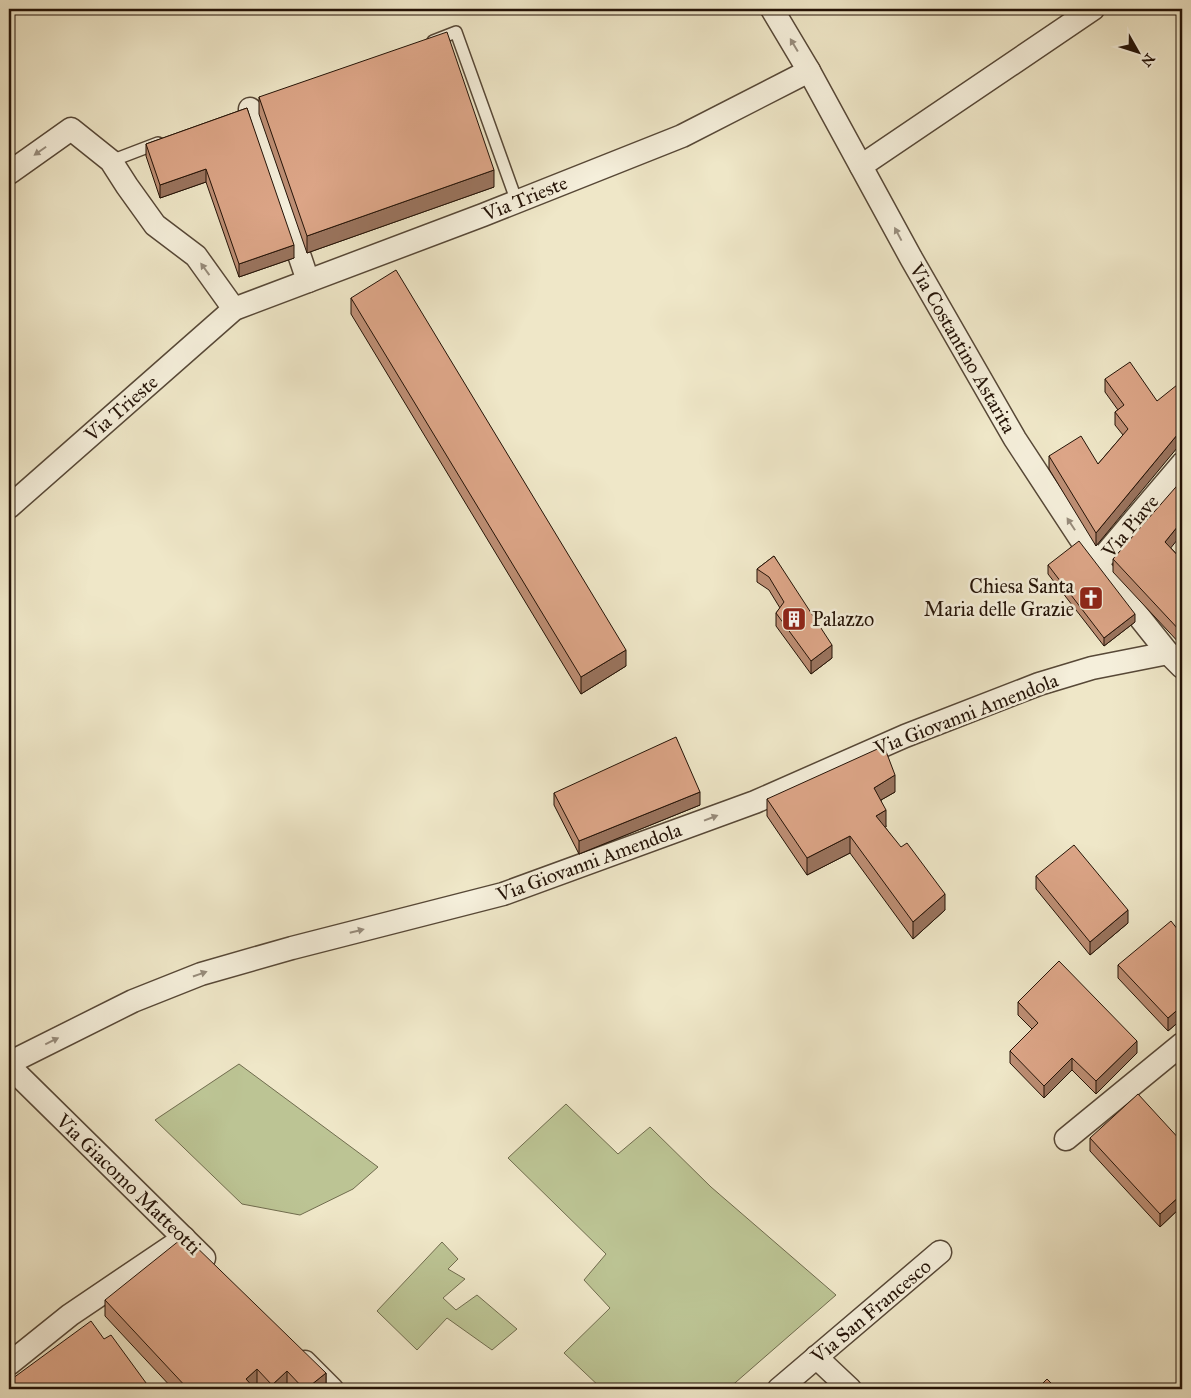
<svg xmlns="http://www.w3.org/2000/svg" width="1191" height="1398" font-family="'IM FELL Great Primer',serif">
<style>
.green{fill:#bcc494;stroke:#706c4e}
.lines{fill:none;stroke-linecap:round;stroke-linejoin:round}
.lane-casing{stroke:#574837;stroke-width:14}
.street-casing{stroke:#574837;stroke-width:25}
.lane{stroke:#f5efdb;stroke-width:11}
.street{stroke:#f5efdb;stroke-width:22}
.wall{fill:#bd8e74;stroke:#241307}
.shaded-wall{fill:#9a745e;stroke:#241307}
.building{fill:#dca587;stroke:#241307}
.oneway{fill:#978c7c}
.labels{text-anchor:middle;stroke-width:5;stroke-linejoin:round;paint-order:stroke}
.street-label{font-size:20px;fill:#241307;stroke:#f5efdb}
.poi-label{font-size:20px;fill:#241307;stroke:#f5efdb;text-anchor:end}
</style>
<rect width="100%" height="100%" fill="#efe7c8"/>
<filter id="stains"><feTurbulence type="fractalNoise" baseFrequency=".004" numOctaves="4"/><feColorMatrix values="0 0 0 0 .2 0 0 0 0 .09 0 0 0 0 .02 0 0 0 .5 -.17"/></filter>
<radialGradient id="worn" r=".72"><stop offset=".6" stop-color="#630" stop-opacity="0"/><stop offset="1" stop-color="#630" stop-opacity=".3"/></radialGradient>
<g class="green">
<path d="M 239,1064 L 378,1167 L 353,1189 L 300,1215 L 242,1204 L 155,1120 Z"/>
<path d="M 566,1104 L 618,1154 L 650,1127 L 711,1187 L 836,1295 L 728,1389 L 602,1389 L 564,1353 L 610,1308 L 584,1280 L 606,1254 L 508,1158 Z"/>
<path d="M 442,1242 L 458,1259 L 448,1269 L 465,1279 L 443,1298 L 456,1310 L 477,1295 L 517,1329 L 492,1350 L 447,1318 L 417,1350 L 377,1311 Z"/>
</g>
<g class="lines">
<defs>
<g id="lane">
<path d="M 433,41 L 456,32 L 517,202"/>
<path d="M 111,161 L 158,143"/>
</g>
<g id="street">
<path d="M 772,9 L 809,71 L 911,258 L 1015,439 L 1097,564 L 1168,653 L 1182,667"/>
<path d="M 250,109 L 308,281"/>
<path d="M 861,166 L 1093,9"/>
<path d="M 9,173 L 71,129 L 111,161 L 127,186 L 155,225 L 196,256 L 234,309"/>
<path d="M 9,507 L 234,309 L 483,215 L 682,136 L 809,71"/>
<path d="M 1097,564 L 1182,464"/>
<path d="M 9,1063 L 133,1001 L 201,974 L 292,948 L 503,894 L 755,802 L 905,736 L 1039,684 L 1092,668 L 1168,653"/>
<path d="M 9,1066 L 204,1258"/>
<path d="M 1066,1139 L 1182,1044"/>
<path d="M 816,1357 L 850,1389"/>
<path d="M 305,1362 L 332,1389"/>
<path d="M 9,1364 L 70,1315 L 184,1238"/>
<path d="M 779,1389 L 940,1252"/>
</g>
</defs>
<use href="#lane" class="lane-casing"/>
<use href="#street" class="street-casing"/>
<use href="#lane" class="lane"/>
<use href="#street" class="street"/>
</g>
<g class="wall">
<path d="M 259,97 L 494,187 L 307,253 L 259,114 Z"/>
<path d="M 247,108 L 294,258 L 239,277 L 206,182 L 160,198 L 146,156 L 146,144 Z"/>
<path d="M 351,298 L 626,666 L 581,694 L 351,314 Z"/>
<path d="M 1105,379 L 1157,401 L 1096,546 L 1049,469 L 1049,456 L 1098,464 L 1123,435 L 1115,425 L 1115,412 L 1118,410 L 1105,392 Z"/>
<path d="M 1171,548 L 1182,560 L 1182,646 L 1113,572 L 1113,559 Z"/>
<path d="M 774,556 L 832,658 L 811,674 L 776,626 L 776,613 L 780,608 L 769,590 L 757,582 L 757,569 Z"/>
<path d="M 1048,565 L 1135,622 L 1104,646 L 1048,574 Z"/>
<path d="M 895,792 L 881,800 L 886,827 L 885,827 L 945,910 L 913,939 L 850,853 L 807,875 L 767,816 L 767,799 Z"/>
<path d="M 554,793 L 700,805 L 579,854 L 554,805 Z"/>
<path d="M 1036,876 L 1128,923 L 1090,955 L 1036,889 Z"/>
<path d="M 1182,935 L 1182,1019 L 1168,1031 L 1118,978 L 1118,965 Z"/>
<path d="M 1018,1002 L 1137,1053 L 1096,1094 L 1072,1070 L 1044,1098 L 1010,1063 L 1010,1051 L 1032,1029 L 1018,1015 Z"/>
<path d="M 1090,1138 L 1182,1142 L 1182,1206 L 1160,1227 L 1090,1151 Z"/>
<path d="M 105,1300 L 326,1373 L 326,1389 L 288,1389 L 287,1388 L 285,1389 L 260,1389 L 257,1386 L 254,1388 L 255,1389 L 173,1389 L 105,1316 Z"/>
</g>
<g class="shaded-wall">
<path d="M 206,169 L 206,182 L 160,198 L 160,185 Z"/>
<path d="M 494,170 L 494,187 L 307,253 L 307,236 Z"/>
<path d="M 294,245 L 294,258 L 239,277 L 239,264 Z"/>
<path d="M 1182,429 L 1182,442 L 1096,546 L 1096,533 Z"/>
<path d="M 1182,521 L 1182,534 L 1165,555 L 1165,542 Z"/>
<path d="M 1135,614 L 1135,622 L 1104,646 L 1104,638 Z"/>
<path d="M 832,645 L 832,658 L 811,674 L 811,661 Z"/>
<path d="M 626,650 L 626,666 L 581,694 L 581,677 Z"/>
<path d="M 895,775 L 895,792 L 874,804 L 874,788 Z"/>
<path d="M 700,792 L 700,805 L 579,854 L 579,841 Z"/>
<path d="M 886,810 L 886,827 L 876,833 L 876,816 Z"/>
<path d="M 850,836 L 850,853 L 807,875 L 807,858 Z"/>
<path d="M 945,894 L 945,910 L 913,939 L 913,922 Z"/>
<path d="M 1128,910 L 1128,923 L 1090,955 L 1090,942 Z"/>
<path d="M 1182,1006 L 1182,1019 L 1168,1031 L 1168,1018 Z"/>
<path d="M 1137,1041 L 1137,1053 L 1096,1094 L 1096,1081 Z"/>
<path d="M 1072,1058 L 1072,1070 L 1044,1098 L 1044,1086 Z"/>
<path d="M 1182,1194 L 1182,1206 L 1160,1227 L 1160,1214 Z"/>
<path d="M 257,1369 L 257,1386 L 253,1389 L 246,1379 Z"/>
<path d="M 287,1371 L 287,1388 L 285,1389 L 272,1389 L 272,1385 Z"/>
<path d="M 326,1373 L 326,1389 L 306,1389 Z"/>
</g>
<g class="building">
<path d="M 447,32 L 494,170 L 307,236 L 259,97 Z"/>
<path d="M 247,108 L 294,245 L 239,264 L 206,169 L 160,185 L 146,144 Z"/>
<path d="M 396,270 L 626,650 L 581,677 L 351,298 Z"/>
<path d="M 1130,362 L 1157,401 L 1182,381 L 1182,429 L 1096,533 L 1049,456 L 1081,436 L 1098,464 L 1128,429 L 1115,412 L 1124,405 L 1105,379 Z"/>
<path d="M 1182,480 L 1182,521 L 1165,542 L 1182,560 L 1182,633 L 1113,559 Z"/>
<path d="M 1079,541 L 1135,614 L 1104,638 L 1048,565 Z"/>
<path d="M 774,556 L 832,645 L 811,661 L 776,613 L 784,602 L 769,577 L 757,569 Z"/>
<path d="M 676,737 L 700,792 L 579,841 L 554,793 Z"/>
<path d="M 884,746 L 895,775 L 874,788 L 886,810 L 876,816 L 901,847 L 907,843 L 945,894 L 913,922 L 850,836 L 807,858 L 767,799 Z"/>
<path d="M 1074,845 L 1128,910 L 1090,942 L 1036,876 Z"/>
<path d="M 1171,921 L 1182,935 L 1182,1006 L 1168,1018 L 1118,965 Z"/>
<path d="M 1059,961 L 1137,1041 L 1096,1081 L 1072,1058 L 1044,1086 L 1010,1051 L 1038,1023 L 1018,1002 Z"/>
<path d="M 1138,1094 L 1182,1142 L 1182,1194 L 1160,1214 L 1090,1138 Z"/>
<path d="M 185,1236 L 326,1373 L 306,1389 L 304,1389 L 287,1371 L 272,1385 L 257,1369 L 246,1379 L 255,1389 L 188,1389 L 105,1300 Z"/>
<path d="M 91,1321 L 104,1339 L 111,1335 L 149,1387 L 147,1389 L 9,1389 L 9,1381 Z"/>
<path d="M 1047,1379 L 1057,1389 L 1037,1389 Z"/>
</g>
<defs><path id="oneway-solid" d="M-6-.8H1V-3.2L6.5 0L1 3.2V.8H-6Z" transform="scale(1.25)"/></defs>
<g class="oneway">
<use href="#oneway-solid" transform="translate(794 45) rotate(-121)"/>
<use href="#oneway-solid" transform="translate(40 151) rotate(145)"/>
<use href="#oneway-solid" transform="translate(898 234) rotate(-118)"/>
<use href="#oneway-solid" transform="translate(205 269) rotate(-126)"/>
<use href="#oneway-solid" transform="translate(1071 524) rotate(-123)"/>
<use href="#oneway-solid" transform="translate(711 818) rotate(-21)"/>
<use href="#oneway-solid" transform="translate(357 931) rotate(-14)"/>
<use href="#oneway-solid" transform="translate(200 974) rotate(-19)"/>
<use href="#oneway-solid" transform="translate(52 1041) rotate(-26)"/>
</g>
<defs>
<symbol id="church-square" viewBox="-11 -11 22 22"><rect x="-9" y="-9" width="18" height="18" rx="4" fill="#8f2418" stroke="#f5efdb"/><path d="M-1.2-6h2.4v3.5h3.3v2.4h-3.3V6h-2.4V-.1h-3.3v-2.4h3.3Z" fill="#fff"/></symbol>
<symbol id="building-square" viewBox="-11 -11 22 22"><rect x="-9" y="-9" width="18" height="18" rx="4" fill="#8f2418" stroke="#f5efdb"/><path d="M-4-6H4V6H1V3H-1V6H-4ZM-2.5-4.3h1.7v1.8h-1.7ZM.8-4.3h1.7v1.8H.8ZM-2.5-1h1.7V.8h-1.7ZM.8-1h1.7V.8H.8Z" fill="#fff"/></symbol>
</defs>
<g fill-rule="evenodd">
<use href="#church-square" x="1077" y="584" width="28" height="28"/>
<use href="#building-square" x="780" y="605" width="28" height="28"/>
</g>
<g class="labels">
<g class="street-label">
<text transform="translate(525 198) rotate(-22)" y="7">Via Trieste</text>
<text transform="translate(963 348) rotate(60)" y="7">Via Costantino Astarita</text>
<text transform="translate(121 408) rotate(-41)" y="7">Via Trieste</text>
<text transform="translate(1130 526) rotate(-50)" y="7">Via Piave</text>
<text transform="translate(966 714) rotate(-21)" y="7">Via Giovanni Amendola</text>
<text transform="translate(589 862) rotate(-20)" y="7">Via Giovanni Amendola</text>
<text transform="translate(129 1184) rotate(44)" y="7">Via Giacomo Matteotti</text>
<text transform="translate(871 1311) rotate(-40)" y="7">Via San Francesco</text>
</g>
<g class="poi-label">
<text x="1074" y="593">Chiesa Santa<tspan x="1074" dy="23">Maria delle Grazie</tspan></text>
<text x="812" y="626" text-anchor="start">Palazzo</text>
</g>
</g>
<rect width="1191" height="1398" fill="none" stroke="#efe7c8" stroke-width="30"/>
<rect x="10" y="10" width="1171" height="1378" fill="none" stroke="#241307" stroke-width="2.5"/>
<rect x="15" y="15" width="1161" height="1368" fill="none" stroke="#241307"/>
<g transform="translate(1138 52) rotate(129)" stroke="#f5efdb" stroke-width="4" paint-order="stroke">
<path d="M0-4L9 19L0 12L-9 19Z" fill="#241307"/>
<text y="-8" font-size="14" font-weight="bold" text-anchor="middle" fill="#241307">N</text>
</g>
<rect width="100%" height="100%" filter="url(#stains)"/>
<rect width="100%" height="100%" fill="url(#worn)"/>
</svg>
